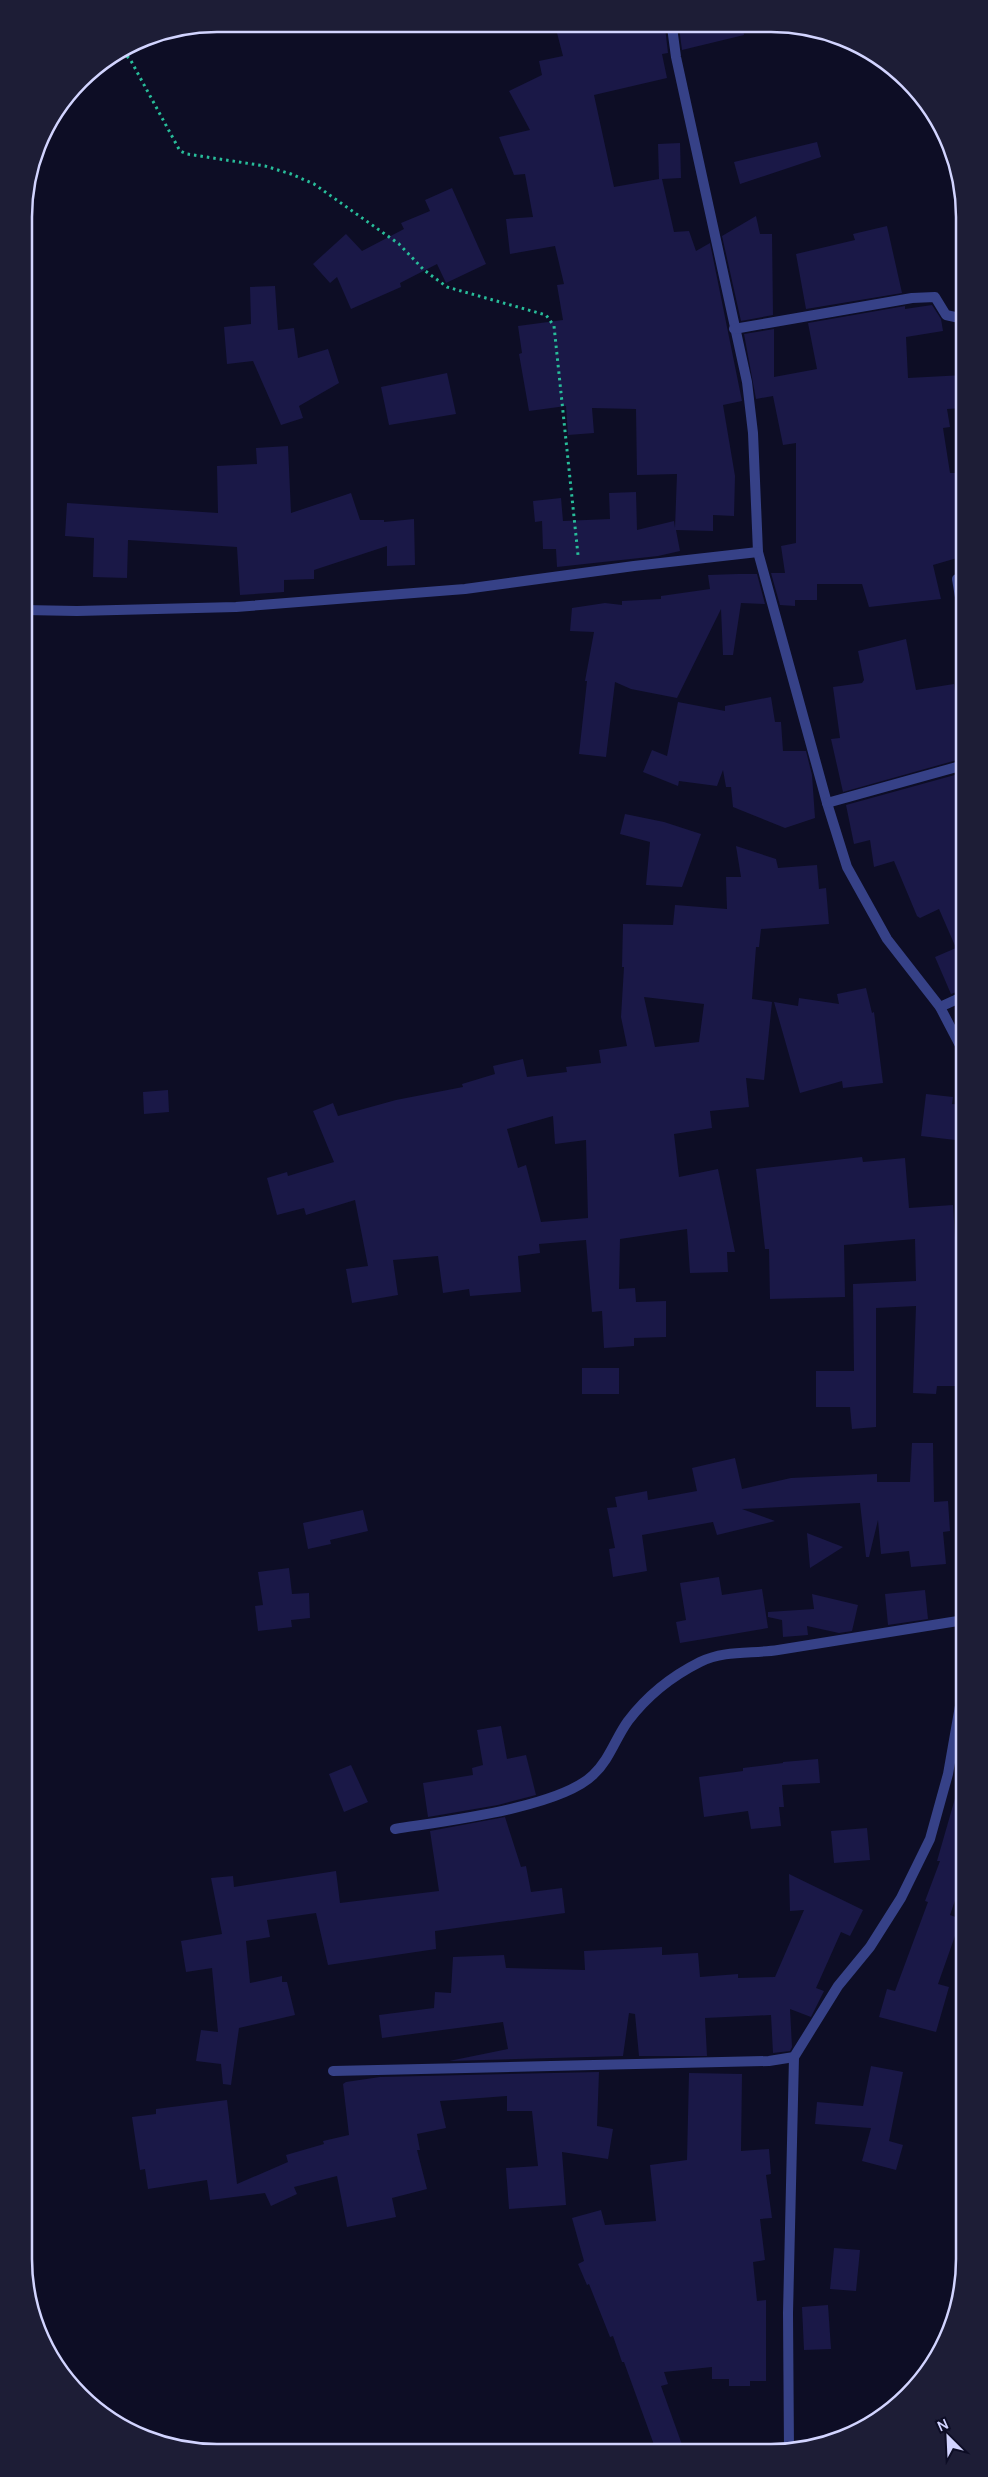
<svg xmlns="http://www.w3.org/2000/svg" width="988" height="2477" font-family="Manrope,sans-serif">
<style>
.building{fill:#1a1847;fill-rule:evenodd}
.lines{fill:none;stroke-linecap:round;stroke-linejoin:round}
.path{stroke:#28bd9a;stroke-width:3;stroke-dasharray:2.5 4;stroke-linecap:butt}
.street{stroke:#364187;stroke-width:10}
.rim{fill:none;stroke:#d2d4ff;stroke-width:2.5}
</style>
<rect width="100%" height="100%" fill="#0d0d25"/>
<g class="building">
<path d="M 567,26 L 665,27 L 668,53 L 662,54 L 667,78 L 594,95 L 614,187 L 659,179 L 658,144 L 680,143 L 681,178 L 662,179 L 674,232 L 689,231 L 696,251 L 710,243 L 742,401 L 723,405 L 735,476 L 734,516 L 713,515 L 713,531 L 676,530 L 680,551 L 658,556 L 557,567 L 556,549 L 543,549 L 542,521 L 535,522 L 533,501 L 561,498 L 563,521 L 610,519 L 609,493 L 636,492 L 637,530 L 674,521 L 675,528 L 677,474 L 637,475 L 636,409 L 592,408 L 594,433 L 568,435 L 566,406 L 529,411 L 519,354 L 522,353 L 518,326 L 563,320 L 557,285 L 564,284 L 555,246 L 510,254 L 506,219 L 533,217 L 525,174 L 514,175 L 499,137 L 530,130 L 509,91 L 542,75 L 539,61 L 563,56 L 556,29 Z"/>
<path d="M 679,27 L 743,27 L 744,35 L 682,50 Z"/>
<path d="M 817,142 L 821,157 L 740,184 L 734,162 Z"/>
<path d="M 452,188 L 486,264 L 446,283 L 437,264 L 400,283 L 401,287 L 351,309 L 337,277 L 330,283 L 313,264 L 346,234 L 362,251 L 404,229 L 401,223 L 430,211 L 425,200 Z"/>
<path d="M 756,216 L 760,234 L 772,234 L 773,315 L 741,321 L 722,236 Z"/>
<path d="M 887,226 L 902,293 L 806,309 L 796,254 L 855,240 L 853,234 Z"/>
<path d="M 275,286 L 278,330 L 294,328 L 298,358 L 328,349 L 339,383 L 299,406 L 303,418 L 281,425 L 253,361 L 227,364 L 224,327 L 251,324 L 250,287 Z"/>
<path d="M 932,305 L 941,319 L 943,331 L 906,337 L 908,378 L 964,375 L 964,408 L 947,409 L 950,427 L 943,428 L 950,473 L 963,473 L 964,556 L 933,565 L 941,599 L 869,607 L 862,584 L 817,584 L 817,600 L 795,600 L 795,606 L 780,605 L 771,573 L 785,573 L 781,546 L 796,543 L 796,443 L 783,445 L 773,396 L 756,399 L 744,334 L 774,329 L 774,377 L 817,369 L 808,323 L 905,306 L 905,309 Z"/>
<path d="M 447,373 L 456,414 L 389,425 L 381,387 Z"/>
<path d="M 288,446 L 291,513 L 351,493 L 360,520 L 384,520 L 384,522 L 414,519 L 415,565 L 387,566 L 387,546 L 314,570 L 314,579 L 284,580 L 284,592 L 240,595 L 237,547 L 128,540 L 127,578 L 93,577 L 94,538 L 65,536 L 67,503 L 218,513 L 217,466 L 257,464 L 256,448 Z"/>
<path d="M 738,574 L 757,574 L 765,604 L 741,603 L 733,655 L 723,655 L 721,609 L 677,698 L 631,689 L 615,682 L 606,757 L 579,754 L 587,681 L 585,681 L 594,632 L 570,631 L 572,608 L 605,603 L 622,605 L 622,601 L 661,599 L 661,596 L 710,589 L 708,575 Z"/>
<path d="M 906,639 L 916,690 L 954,684 L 961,732 L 964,731 L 964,758 L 843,792 L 831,739 L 840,738 L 833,687 L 862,683 L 864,680 L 858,651 Z"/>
<path d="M 771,697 L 775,722 L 781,722 L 783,751 L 806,751 L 812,775 L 815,818 L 785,828 L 733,807 L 731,787 L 726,787 L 723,770 L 717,786 L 679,781 L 678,786 L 643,772 L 652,750 L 667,756 L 678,702 L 725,711 L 725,706 Z"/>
<path d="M 962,773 L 964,793 L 964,989 L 951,994 L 935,957 L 956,948 L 939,909 L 920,918 L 917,916 L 894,861 L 874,867 L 870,840 L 854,844 L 846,805 Z"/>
<path d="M 625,814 L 664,822 L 701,834 L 682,887 L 646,885 L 650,842 L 620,834 Z"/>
<path d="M 736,846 L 776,859 L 778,868 L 817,865 L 819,889 L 826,888 L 829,924 L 761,929 L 759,947 L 756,947 L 752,999 L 772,1002 L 764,1080 L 746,1078 L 749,1107 L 710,1111 L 712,1128 L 674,1134 L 679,1177 L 718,1169 L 735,1252 L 727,1252 L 728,1272 L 690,1273 L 687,1229 L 620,1239 L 619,1289 L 635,1288 L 636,1302 L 666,1301 L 666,1337 L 634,1338 L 634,1346 L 604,1348 L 602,1311 L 592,1312 L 586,1240 L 539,1244 L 540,1253 L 518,1256 L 521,1292 L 470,1296 L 469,1289 L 443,1293 L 438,1256 L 393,1260 L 398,1295 L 352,1303 L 346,1269 L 368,1266 L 355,1200 L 306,1215 L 304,1208 L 277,1215 L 267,1178 L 287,1172 L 288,1176 L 334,1162 L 313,1111 L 333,1103 L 338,1116 L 396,1100 L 463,1087 L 462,1084 L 495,1074 L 493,1066 L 523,1059 L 527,1077 L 567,1072 L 566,1067 L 601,1063 L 599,1050 L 627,1046 L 621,1017 L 624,967 L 622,967 L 623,924 L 673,925 L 675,905 L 727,909 L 726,877 L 741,877 ZM 644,997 L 704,1004 L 699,1042 L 655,1047 ZM 553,1116 L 555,1144 L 586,1140 L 588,1218 L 541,1222 L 526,1165 L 518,1168 L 507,1129 Z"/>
<path d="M 866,988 L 872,1013 L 874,1012 L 883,1083 L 843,1088 L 842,1081 L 800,1093 L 774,1002 L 798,1006 L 799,998 L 839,1004 L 837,994 Z"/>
<path d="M 964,1004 L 964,1024 L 957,1007 Z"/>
<path d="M 168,1090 L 169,1112 L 144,1114 L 143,1092 Z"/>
<path d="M 926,1094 L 953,1097 L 952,1104 L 964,1105 L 964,1141 L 921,1136 Z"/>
<path d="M 862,1157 L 863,1162 L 905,1158 L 909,1208 L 953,1205 L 956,1253 L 964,1252 L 964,1284 L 960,1284 L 960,1335 L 963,1335 L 964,1386 L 937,1386 L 936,1394 L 913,1393 L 916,1306 L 876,1308 L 876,1427 L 852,1429 L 850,1407 L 816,1407 L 816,1371 L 854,1371 L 853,1284 L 916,1281 L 915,1239 L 844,1245 L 845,1297 L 770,1299 L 769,1249 L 765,1249 L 756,1169 Z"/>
<rect x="582" y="1368" width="37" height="26"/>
<path d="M 912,1443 L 933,1443 L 934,1502 L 948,1501 L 950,1531 L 943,1532 L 946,1564 L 911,1567 L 909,1551 L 881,1554 L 878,1520 L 869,1557 L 866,1557 L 860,1503 L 742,1509 L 775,1521 L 717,1535 L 713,1522 L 642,1535 L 647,1571 L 613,1577 L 609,1549 L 615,1548 L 607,1508 L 617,1507 L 615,1497 L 647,1491 L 648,1500 L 697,1491 L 692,1468 L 735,1458 L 742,1489 L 791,1478 L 877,1474 L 877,1482 L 910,1482 Z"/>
<path d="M 363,1510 L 368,1531 L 330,1540 L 331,1544 L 308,1549 L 303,1523 Z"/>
<path d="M 807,1533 L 843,1547 L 810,1568 Z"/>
<path d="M 289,1568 L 292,1594 L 309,1593 L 310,1618 L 291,1620 L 292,1627 L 258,1631 L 255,1606 L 263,1605 L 258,1572 Z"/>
<path d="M 719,1577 L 722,1595 L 762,1589 L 768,1628 L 680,1643 L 676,1622 L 686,1620 L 680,1583 Z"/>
<path d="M 925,1590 L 928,1619 L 888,1625 L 885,1594 Z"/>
<path d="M 812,1594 L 858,1605 L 852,1631 L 839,1633 L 807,1626 L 808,1635 L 783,1637 L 782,1620 L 768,1617 L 768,1612 L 814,1609 Z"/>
<path d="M 501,1726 L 507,1759 L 526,1755 L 536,1795 L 498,1805 L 428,1817 L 423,1783 L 473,1775 L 472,1768 L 483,1765 L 477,1730 Z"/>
<path d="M 818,1759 L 820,1783 L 782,1785 L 784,1807 L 779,1807 L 781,1826 L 751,1829 L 748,1811 L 704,1817 L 699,1777 L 743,1771 L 743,1768 L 783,1763 L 783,1762 Z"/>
<path d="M 351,1765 L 368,1802 L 344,1812 L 329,1774 Z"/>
<path d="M 958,1788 L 964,1789 L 964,1874 L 950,1915 L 961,1919 L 938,1984 L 949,1987 L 936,2032 L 879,2017 L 887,1989 L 895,1991 L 928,1902 L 925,1901 L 940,1861 L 937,1861 Z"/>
<path d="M 505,1817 L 521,1867 L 526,1866 L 531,1892 L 562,1888 L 565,1913 L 435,1931 L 436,1949 L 328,1965 L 316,1913 L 267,1920 L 270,1937 L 246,1941 L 250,1983 L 282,1976 L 282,1982 L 287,1982 L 295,2015 L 239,2028 L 231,2085 L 223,2084 L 221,2064 L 196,2061 L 201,2030 L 218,2032 L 212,1968 L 186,1972 L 181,1941 L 222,1934 L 211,1878 L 233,1876 L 234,1887 L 336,1871 L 340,1903 L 439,1891 L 430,1831 Z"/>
<path d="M 867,1828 L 870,1860 L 834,1863 L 831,1831 Z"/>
<path d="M 789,1874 L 863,1910 L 850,1936 L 841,1932 L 816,1988 L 824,1991 L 811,2017 L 790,2009 L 792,2047 L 790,2051 L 773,2053 L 771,2015 L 705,2018 L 707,2056 L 639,2056 L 635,2014 L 629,2013 L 623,2056 L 449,2061 L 508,2049 L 503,2022 L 382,2038 L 379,2015 L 434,2008 L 435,1992 L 451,1993 L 453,1957 L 504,1955 L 506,1968 L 585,1970 L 584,1951 L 662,1947 L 662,1955 L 698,1953 L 700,1977 L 738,1974 L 738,1978 L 775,1977 L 804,1910 L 790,1911 Z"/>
<path d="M 871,2066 L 903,2072 L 889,2141 L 903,2145 L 896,2170 L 862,2161 L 871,2128 L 815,2124 L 817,2102 L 863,2106 Z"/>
<path d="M 599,2072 L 597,2126 L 613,2129 L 608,2159 L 562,2152 L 566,2205 L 509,2209 L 506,2168 L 538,2166 L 532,2111 L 507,2111 L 507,2096 L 440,2101 L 446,2128 L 417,2134 L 420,2150 L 417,2150 L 427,2189 L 392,2198 L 396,2217 L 347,2227 L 337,2176 L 294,2187 L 297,2194 L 271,2206 L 265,2193 L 210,2200 L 207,2180 L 148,2189 L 145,2169 L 140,2170 L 132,2117 L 156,2114 L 156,2109 L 227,2100 L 237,2184 L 288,2162 L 286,2155 L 324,2144 L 323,2141 L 349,2135 L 343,2084 L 346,2082 L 380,2077 Z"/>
<path d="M 689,2073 L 742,2074 L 741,2151 L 769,2149 L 771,2174 L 766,2175 L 772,2218 L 760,2219 L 765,2260 L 753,2262 L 757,2301 L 766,2300 L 766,2381 L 750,2381 L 750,2386 L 729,2386 L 729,2379 L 712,2379 L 712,2367 L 664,2372 L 668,2384 L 661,2386 L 685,2453 L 657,2453 L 624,2362 L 622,2362 L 613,2336 L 610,2337 L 589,2284 L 587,2285 L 578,2264 L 584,2261 L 572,2218 L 601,2210 L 605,2225 L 656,2221 L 650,2165 L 687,2160 Z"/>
<path d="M 834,2248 L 860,2250 L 856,2291 L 830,2289 Z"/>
<path d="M 828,2305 L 831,2349 L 804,2350 L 802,2307 Z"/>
</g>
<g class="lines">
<path class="path" d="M 122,52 L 130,59 L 180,151 L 187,154 L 265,166 L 291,174 L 314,184 L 399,244 L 424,270 L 447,287 L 546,315 L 554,326 L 578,555"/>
<g class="street">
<path d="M 672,27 L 676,57 L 747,382 L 753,433 L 758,552 L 827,803 L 847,867 L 887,939 L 940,1007 L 964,1053"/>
<path d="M 734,329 L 912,298 L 935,297 L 946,315 L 964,319"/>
<path d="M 957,579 L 964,621"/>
<path d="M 24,610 L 77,611 L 236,607 L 465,589 L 634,566 L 758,552"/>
<path d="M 827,803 L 964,765"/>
<path d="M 940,1007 L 964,996"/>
<path d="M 395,1829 C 444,1821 559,1808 593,1775 C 610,1759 615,1739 628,1721 C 647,1696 672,1676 700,1662 C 725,1650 751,1654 778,1650 C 840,1640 902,1630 964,1620"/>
<path d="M 333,2071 L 769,2061 L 794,2057"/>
<path d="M 789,2451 L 788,2313 L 794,2057 L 838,1986 L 870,1947 L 901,1898 L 930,1839 L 948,1774 L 964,1683"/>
</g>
</g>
<path d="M0 0H988V2477H0ZM217 32H771A185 185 0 0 1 956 217V2259A185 185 0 0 1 771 2444H217A185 185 0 0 1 32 2259V217A185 185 0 0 1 217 32Z" fill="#1d1d36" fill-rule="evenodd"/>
<path class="rim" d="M217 32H771A185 185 0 0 1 956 217V2259A185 185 0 0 1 771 2444H217A185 185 0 0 1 32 2259V217A185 185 0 0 1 217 32Z"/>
<g transform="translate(948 2437) rotate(336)" stroke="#0d0d25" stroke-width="4" paint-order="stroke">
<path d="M0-4L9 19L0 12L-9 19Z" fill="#d2d4ff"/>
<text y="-8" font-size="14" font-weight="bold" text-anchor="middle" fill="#d2d4ff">N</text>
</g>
</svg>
